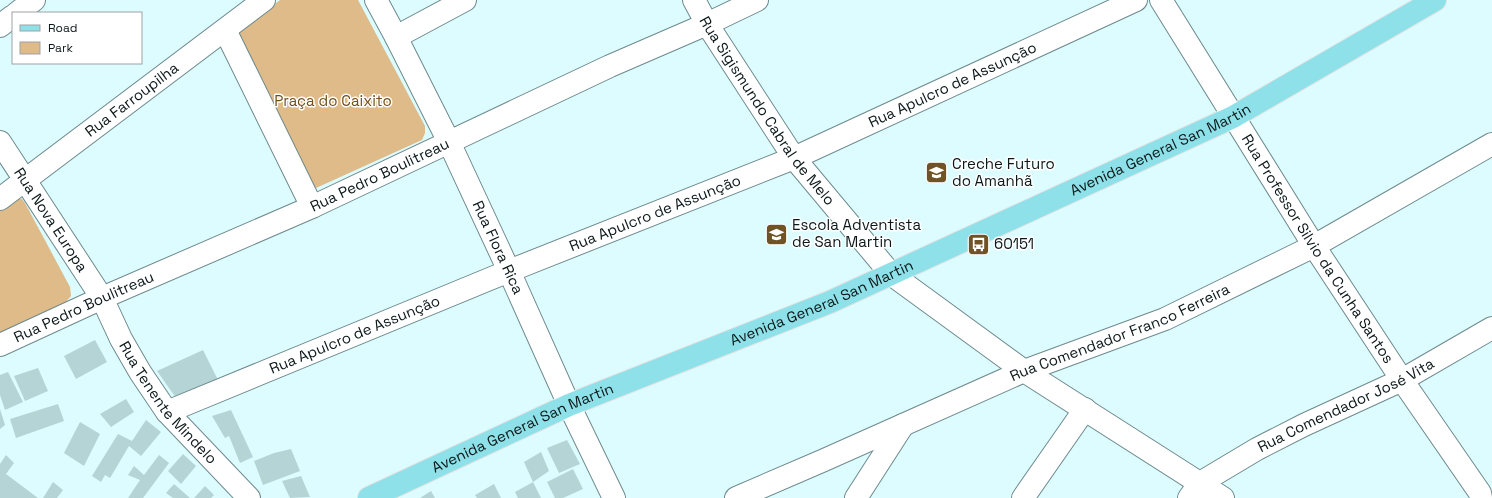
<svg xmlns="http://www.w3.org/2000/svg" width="1492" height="498" font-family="'Space Grotesk',sans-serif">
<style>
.green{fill:#debb89}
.building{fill:#b5d4d6}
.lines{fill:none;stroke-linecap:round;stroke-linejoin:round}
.minor-casing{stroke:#6e8a8d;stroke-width:24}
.major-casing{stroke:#e2e3e3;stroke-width:24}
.minor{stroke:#fff;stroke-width:22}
.major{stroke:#8ee1e8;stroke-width:22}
.labels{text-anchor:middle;stroke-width:3;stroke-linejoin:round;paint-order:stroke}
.street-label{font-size:15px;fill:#0b1718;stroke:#fff}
.park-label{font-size:15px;fill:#71501b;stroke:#fff}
.poi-label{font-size:15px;fill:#0b1718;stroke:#fff;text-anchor:start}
</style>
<rect width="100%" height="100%" fill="#ddfcff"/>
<g class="green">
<path d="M 280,0 L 358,0 L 425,126 L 425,133 L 422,140 L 305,193 L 230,38 Z"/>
<path d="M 17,199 L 22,199 L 25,203 L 70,287 L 71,296 L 65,303 L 0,333 L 0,209 Z"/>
</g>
<g class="building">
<path d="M 95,340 L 107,362 L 76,379 L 64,356 Z"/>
<path d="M 203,350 L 218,380 L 176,398 L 157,371 Z"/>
<path d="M 38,368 L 48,391 L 25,401 L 14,376 Z"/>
<path d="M 8,372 L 23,402 L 5,410 L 0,395 L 0,375 Z"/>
<path d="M 126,399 L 134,412 L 111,427 L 100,414 Z"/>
<path d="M 58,404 L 64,421 L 16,438 L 10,419 Z"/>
<path d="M 0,409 L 5,425 L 0,429 Z"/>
<path d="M 231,410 L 253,457 L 240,463 L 229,436 L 225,438 L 212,416 Z"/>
<path d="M 146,420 L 161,432 L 141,456 L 129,446 L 110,478 L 105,475 L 101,482 L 92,476 L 118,434 L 132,441 Z"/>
<path d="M 80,422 L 100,434 L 84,466 L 64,453 Z"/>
<path d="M 567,440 L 580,464 L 559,473 L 547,448 Z"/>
<path d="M 291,449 L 300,471 L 263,485 L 254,461 L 274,453 Z"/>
<path d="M 541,452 L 549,471 L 533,482 L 541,498 L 518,498 L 515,492 L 533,482 L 524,462 Z"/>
<path d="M 183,454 L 196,466 L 181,484 L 168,471 Z"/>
<path d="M 6,455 L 14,463 L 6,474 L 38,498 L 0,498 L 0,464 Z"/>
<path d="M 159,455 L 169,463 L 143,498 L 128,498 L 140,480 L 128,475 L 134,466 L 144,475 Z"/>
<path d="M 573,469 L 583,489 L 563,498 L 555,498 L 547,482 Z"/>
<path d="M 301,476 L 310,497 L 290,498 L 282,481 Z"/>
<path d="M 53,482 L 63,490 L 57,498 L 43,498 Z"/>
<path d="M 174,484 L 190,498 L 173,498 L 166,493 Z"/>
<path d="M 494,484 L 501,498 L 477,498 L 475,495 Z"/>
<path d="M 205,486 L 214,495 L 211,498 L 194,498 Z"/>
<path d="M 431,491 L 435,498 L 420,498 Z"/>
</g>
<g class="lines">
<defs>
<g id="minor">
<path id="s1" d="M 376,0 L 396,37 L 449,142 L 509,271 L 569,405 L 614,498"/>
<path id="s2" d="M 694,0 L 707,24 L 794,158 L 891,274 L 1024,371 L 1223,498"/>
<path id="s3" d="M 1161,0 L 1314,246 L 1402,380 L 1480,493 L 1481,498"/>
<path d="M 17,13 L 34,0"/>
<path d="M 0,26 L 13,16"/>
<path d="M 225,30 L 312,207"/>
<path d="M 396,37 L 465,0"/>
<path id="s4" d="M 0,142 L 102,298 L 121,339 L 140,372 L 167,412 L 249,498"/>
<path id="s5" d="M 0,199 L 264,0"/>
<path id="s6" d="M 0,345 L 102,298 L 312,207 L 610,66 L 707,24 L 757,0"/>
<path id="s7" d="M 167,412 L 509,271 L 794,158 L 1136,0"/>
<path id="s8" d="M 736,498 L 822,461 L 1024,371 L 1165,319 L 1314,246 L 1492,144"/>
<path d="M 856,498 L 903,425"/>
<path d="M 1023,498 L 1085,409"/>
<path id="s9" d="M 1189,498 L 1200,483 L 1257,449 L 1304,425 L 1402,380 L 1492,328"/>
</g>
<g id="major">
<path id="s10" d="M 369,498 L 569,405 L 830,302 L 1233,117 L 1435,0"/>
</g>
</defs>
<use href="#minor" class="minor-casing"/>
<use href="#major" class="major-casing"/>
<use href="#minor" class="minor"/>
<use href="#major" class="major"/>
</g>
<defs>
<symbol id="school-square" viewBox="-11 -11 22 22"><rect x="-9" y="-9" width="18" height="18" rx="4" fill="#6f5226" stroke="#fff"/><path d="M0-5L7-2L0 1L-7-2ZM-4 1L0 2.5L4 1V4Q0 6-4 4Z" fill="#fff"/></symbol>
<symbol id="bus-square" viewBox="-11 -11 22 22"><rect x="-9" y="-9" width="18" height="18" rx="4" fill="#6f5226" stroke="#fff"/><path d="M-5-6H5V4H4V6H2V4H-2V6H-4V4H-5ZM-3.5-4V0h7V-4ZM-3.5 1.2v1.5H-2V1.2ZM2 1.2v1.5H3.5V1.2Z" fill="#fff"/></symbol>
</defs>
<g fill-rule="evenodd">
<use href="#school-square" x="924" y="160" width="25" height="25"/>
<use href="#school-square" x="764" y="222" width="25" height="25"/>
<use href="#bus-square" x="966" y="232" width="25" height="25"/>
</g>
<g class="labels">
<g class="street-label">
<text dy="5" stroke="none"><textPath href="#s7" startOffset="851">Rua Apulcro de Assunção</textPath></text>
<text dy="5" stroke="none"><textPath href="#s5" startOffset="165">Rua Farroupilha</textPath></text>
<text dy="5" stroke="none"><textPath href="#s2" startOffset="133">Rua Sigismundo Cabral de Melo</textPath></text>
<text dy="5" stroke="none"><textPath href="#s10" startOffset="865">Avenida General San Martin</textPath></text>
<text dy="5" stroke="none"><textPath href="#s6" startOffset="416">Rua Pedro Boulitreau</textPath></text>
<text dy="5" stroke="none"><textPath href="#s7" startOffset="527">Rua Apulcro de Assunção</textPath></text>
<text dy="5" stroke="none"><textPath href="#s4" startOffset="93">Rua Nova Europa</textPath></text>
<text dy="5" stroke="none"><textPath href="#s1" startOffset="276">Rua Flora Rica</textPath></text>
<text dy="5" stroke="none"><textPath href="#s3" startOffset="294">Rua Professor Silvio da Cunha Santos</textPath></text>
<text dy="5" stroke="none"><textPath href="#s10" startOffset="493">Avenida General San Martin</textPath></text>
<text dy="5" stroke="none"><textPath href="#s6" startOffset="92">Rua Pedro Boulitreau</textPath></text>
<text dy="5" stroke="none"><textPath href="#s8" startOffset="418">Rua Comendador Franco Ferreira</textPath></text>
<text dy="5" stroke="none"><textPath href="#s7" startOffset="203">Rua Apulcro de Assunção</textPath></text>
<text dy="5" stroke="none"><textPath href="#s4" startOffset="311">Rua Tenente Mindelo</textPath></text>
<text dy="5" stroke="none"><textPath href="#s9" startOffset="184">Rua Comendador José Vita</textPath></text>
<text dy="5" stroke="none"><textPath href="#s10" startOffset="169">Avenida General San Martin</textPath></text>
</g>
<g class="park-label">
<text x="333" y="106">Praça do Caixito</text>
</g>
<g class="poi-label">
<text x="952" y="169">Creche Futuro<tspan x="952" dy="17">do Amanhã</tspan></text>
<text x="792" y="230">Escola Adventista<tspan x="792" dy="17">de San Martin</tspan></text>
<text x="994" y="249">60151</text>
</g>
</g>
<rect x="12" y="12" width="130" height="52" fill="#ffffff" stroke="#9da2a3"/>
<rect x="20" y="25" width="20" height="6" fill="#8ee1e8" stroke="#9da2a3"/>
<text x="48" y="32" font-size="12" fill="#0b1718">Road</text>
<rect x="20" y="42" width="20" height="12" fill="#debb89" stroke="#9da2a3"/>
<text x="48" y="52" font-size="12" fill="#0b1718">Park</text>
</svg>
